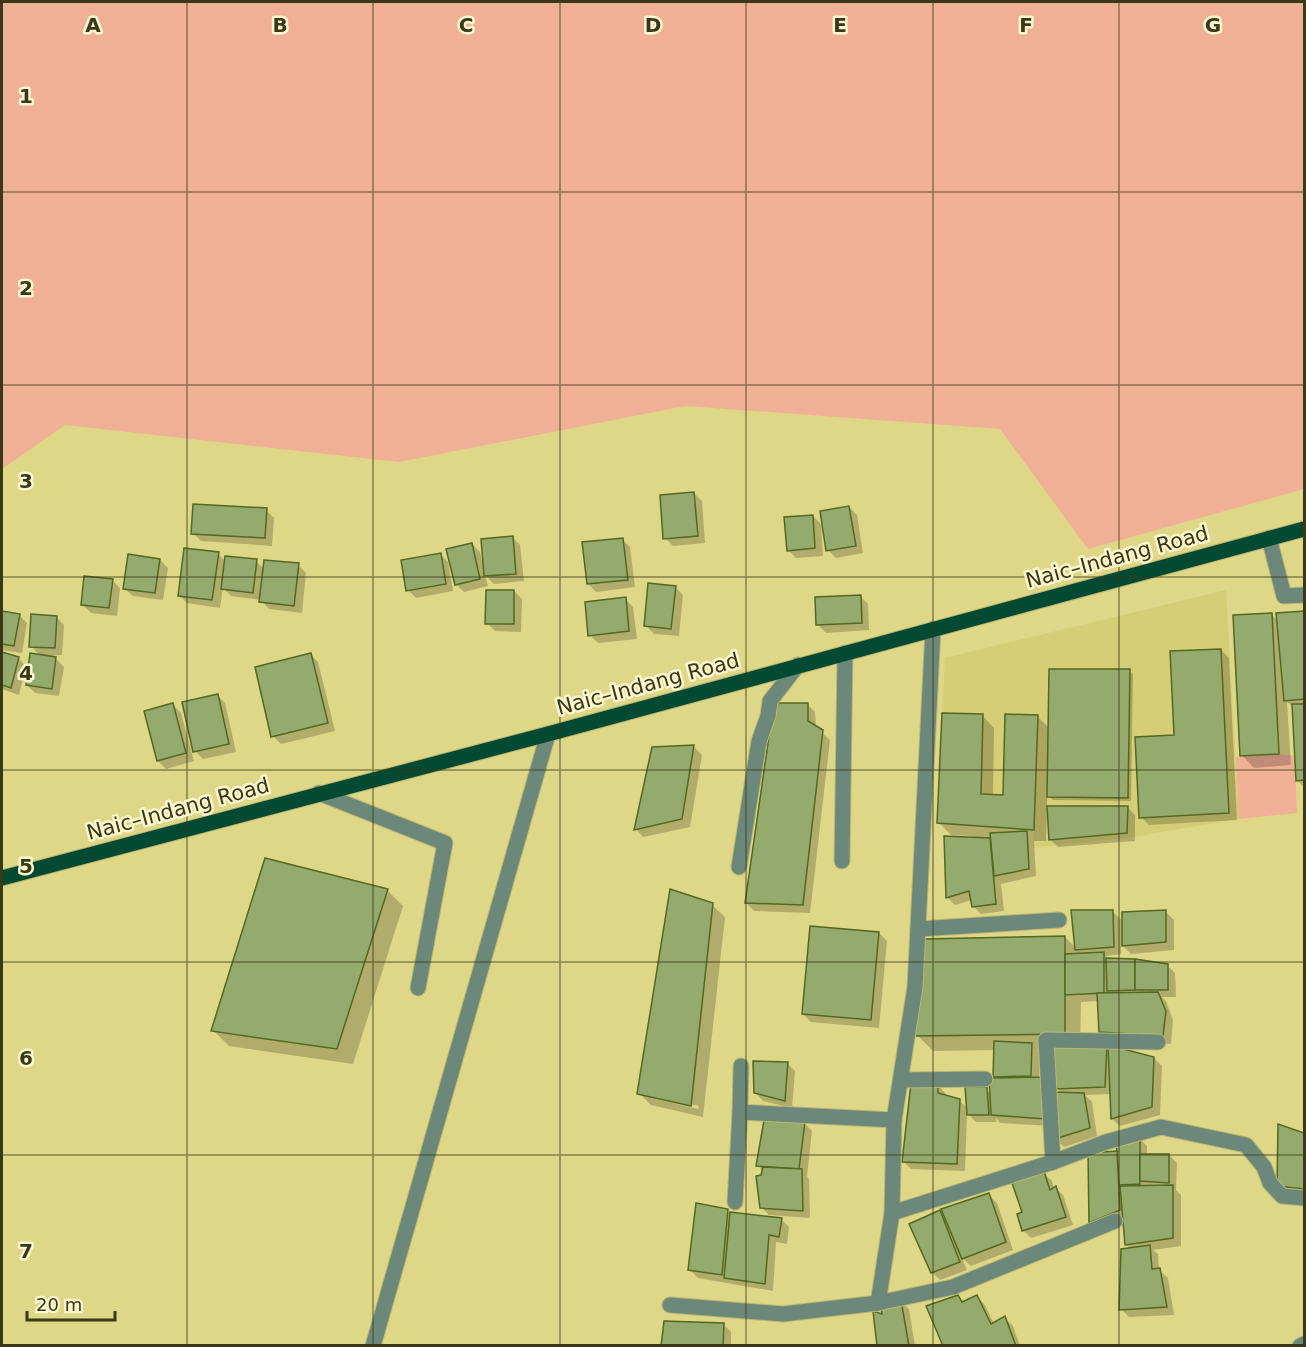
<svg xmlns="http://www.w3.org/2000/svg" width="1306" height="1347" font-family="'DejaVu Sans',sans-serif">
<style>
.built{fill:#d6ce76}
.green{fill:#f0b095}
.shadow{fill:#0003;fill-rule:evenodd}
.building{fill:#95aa6d;stroke:#536820;stroke-width:1.5}
.lines{fill:none;stroke-linecap:round;stroke-linejoin:round}
.minor-casing{stroke:#bdb771;stroke-width:17}
.major-casing{stroke:#bdb771;stroke-width:17}
.minor{stroke:#6b887a;stroke-width:15}
.major{stroke:#044932;stroke-width:15}
.grid{fill:none;stroke:#3b3817;stroke-width:1.5;stroke-opacity:0.55}
.labels{text-anchor:middle;stroke-width:5;stroke-linejoin:round;paint-order:stroke}
.street-label{font-size:21px;fill:#3b3817;stroke:#faf7d0}
.grid-label{font-size:20px;text-anchor:middle;font-weight:bold;fill:#3b3817;stroke:#faf7d0;stroke-width:5;stroke-linejoin:round;paint-order:stroke}
</style>
<rect width="100%" height="100%" fill="#ded787"/>
<path class="built" d="M 1226,590 L 1239,819 L 1127,838 L 1033,848 L 1034,830 L 937,823 L 945,658 Z"/>
<g class="green">
<path d="M 2,2 L 1304,2 L 1304,489 L 1088,549 L 1000,429 L 685,406 L 399,462 L 65,425 L 2,469 Z"/>
<path d="M 1279,754 L 1295,756 L 1297,813 L 1239,819 L 1236,757 Z"/>
</g>
<g class="shadow">
<path d="M 694,493 L 702,501 L 705,543 L 673,546 L 665,538 Z"/>
<path d="M 849,507 L 857,515 L 863,553 L 836,558 L 828,550 Z"/>
<path d="M 266,510 L 274,518 L 272,546 L 201,541 L 193,533 Z"/>
<path d="M 813,516 L 821,524 L 823,556 L 796,558 L 788,550 Z"/>
<path d="M 512,537 L 520,545 L 524,581 L 494,584 L 485,575 L 488,586 L 464,592 L 456,584 L 472,544 L 480,552 L 483,565 L 485,564 Z"/>
<path d="M 622,539 L 630,547 L 635,587 L 596,592 L 588,584 Z"/>
<path d="M 218,554 L 226,562 L 256,561 L 264,569 L 298,565 L 306,573 L 302,613 L 269,609 L 261,600 L 231,596 L 223,588 L 220,608 L 187,603 L 179,595 Z"/>
<path d="M 440,554 L 448,562 L 453,591 L 416,598 L 408,590 Z"/>
<path d="M 160,560 L 168,568 L 163,600 L 133,596 L 124,588 Z"/>
<path d="M 112,580 L 120,588 L 117,616 L 91,613 L 83,605 Z"/>
<path d="M 675,587 L 683,595 L 679,636 L 654,634 L 646,626 Z"/>
<path d="M 514,591 L 522,599 L 521,632 L 495,631 L 487,623 Z"/>
<path d="M 860,596 L 868,604 L 869,630 L 826,633 L 818,625 Z"/>
<path d="M 625,599 L 633,607 L 637,639 L 598,643 L 590,635 Z"/>
<path d="M 2,612 L 19,615 L 27,623 L 22,653 L 2,650 Z"/>
<path d="M 1304,612 L 1304,787 L 1297,780 L 1294,708 L 1287,702 L 1291,765 L 1254,768 L 1242,755 L 1271,614 L 1278,621 L 1277,615 Z"/>
<path d="M 56,617 L 64,625 L 62,655 L 40,656 L 31,646 Z"/>
<path d="M 1221,650 L 1229,658 L 1237,820 L 1149,825 L 1141,817 L 1175,736 Z"/>
<path d="M 2,654 L 18,658 L 26,666 L 19,695 L 2,689 Z"/>
<path d="M 310,654 L 318,662 L 335,731 L 281,744 L 273,736 Z"/>
<path d="M 56,659 L 64,667 L 59,696 L 35,693 L 27,685 Z"/>
<path d="M 1129,671 L 1133,674 L 1131,801 L 1053,800 L 1047,795 L 1047,807 L 1127,807 L 1135,815 L 1135,841 L 1058,847 L 1050,839 L 1049,816 L 1047,816 L 1046,841 L 1034,841 L 1036,876 L 1001,884 L 1004,911 L 981,914 L 973,906 L 972,900 L 955,905 L 948,898 L 972,836 L 951,835 L 938,822 L 982,715 L 994,728 L 993,796 L 1005,796 L 1037,716 L 1050,729 Z"/>
<path d="M 217,695 L 225,703 L 236,752 L 203,759 L 195,751 Z"/>
<path d="M 807,704 L 815,712 L 816,728 L 830,740 L 810,913 L 754,911 L 746,903 Z"/>
<path d="M 173,705 L 181,713 L 194,761 L 166,769 L 158,761 Z"/>
<path d="M 694,747 L 702,755 L 690,827 L 643,837 L 636,829 L 653,749 Z"/>
<path d="M 387,890 L 403,906 L 353,1064 L 229,1046 L 213,1030 Z"/>
<path d="M 712,905 L 725,917 L 703,1117 L 651,1105 L 639,1093 ZM 651,1095 L 699,1106 L 698,1109 L 651,1098 Z"/>
<path d="M 1113,912 L 1124,922 L 1166,912 L 1174,920 L 1174,950 L 1131,954 L 1121,944 L 1121,954 L 1106,956 L 1109,959 L 1167,965 L 1175,973 L 1176,997 L 1162,997 L 1166,1001 L 1173,1020 L 1171,1044 L 1109,1040 L 1101,1032 L 1099,1001 L 1081,1002 L 1080,1047 L 1107,1046 L 1154,1058 L 1162,1066 L 1160,1115 L 1120,1126 L 1112,1119 L 1111,1094 L 1085,1095 L 1092,1102 L 1097,1136 L 1064,1147 L 1056,1139 L 1052,1126 L 1000,1123 L 996,1118 L 996,1122 L 976,1122 L 967,1113 L 965,1171 L 911,1169 L 903,1161 L 938,1085 L 946,1094 L 946,1097 L 959,1100 L 968,1109 L 986,1089 L 991,1094 L 998,1080 L 995,1076 L 995,1050 L 933,1051 L 917,1035 L 1065,937 L 1077,949 ZM 1037,1050 L 1055,1050 L 1057,1088 L 1062,1094 L 1052,1094 L 1039,1078 L 1039,1052 Z"/>
<path d="M 879,933 L 887,941 L 879,1028 L 811,1022 L 803,1014 Z"/>
<path d="M 787,1063 L 795,1071 L 792,1108 L 763,1101 L 755,1092 Z"/>
<path d="M 804,1123 L 812,1131 L 807,1176 L 809,1179 L 810,1218 L 769,1215 L 761,1207 L 763,1171 L 757,1165 Z"/>
<path d="M 1279,1126 L 1304,1134 L 1304,1196 L 1286,1194 L 1278,1186 Z"/>
<path d="M 1139,1138 L 1147,1146 L 1147,1155 L 1169,1155 L 1177,1163 L 1176,1190 L 1181,1195 L 1181,1246 L 1153,1250 L 1158,1254 L 1159,1270 L 1168,1278 L 1174,1315 L 1129,1317 L 1121,1309 L 1131,1249 L 1126,1245 L 1124,1219 L 1098,1230 L 1090,1222 L 1090,1155 L 1119,1153 Z"/>
<path d="M 1043,1173 L 1052,1181 L 1054,1189 L 1055,1188 L 1063,1195 L 1073,1225 L 1031,1238 L 1023,1230 L 1023,1213 Z"/>
<path d="M 989,1195 L 997,1203 L 1013,1250 L 971,1266 L 962,1258 L 967,1270 L 940,1280 L 932,1272 L 939,1211 L 946,1218 Z"/>
<path d="M 727,1211 L 730,1214 L 781,1219 L 789,1227 L 787,1244 L 776,1242 L 773,1291 L 698,1278 L 690,1270 Z"/>
<path d="M 958,1296 L 964,1303 L 977,1297 L 985,1305 L 994,1324 L 1005,1318 L 1013,1326 L 1020,1346 L 945,1346 Z"/>
<path d="M 901,1301 L 909,1309 L 915,1346 L 878,1346 Z"/>
<path d="M 723,1324 L 731,1332 L 731,1346 L 663,1346 Z"/>
</g>
<g class="building">
<path d="M 694,492 L 698,536 L 663,539 L 660,495 Z"/>
<path d="M 193,504 L 267,508 L 265,538 L 191,534 Z"/>
<path d="M 849,506 L 856,546 L 826,551 L 820,511 Z"/>
<path d="M 813,515 L 815,548 L 787,551 L 784,517 Z"/>
<path d="M 513,536 L 516,574 L 484,576 L 481,539 Z"/>
<path d="M 623,538 L 628,580 L 587,584 L 582,542 Z"/>
<path d="M 472,543 L 480,579 L 455,585 L 446,549 Z"/>
<path d="M 184,548 L 219,552 L 212,600 L 178,596 Z"/>
<path d="M 441,553 L 446,584 L 406,591 L 401,560 Z"/>
<path d="M 128,554 L 160,559 L 155,593 L 123,589 Z"/>
<path d="M 225,556 L 257,559 L 253,593 L 221,589 Z"/>
<path d="M 264,560 L 299,563 L 294,606 L 259,602 Z"/>
<path d="M 84,576 L 113,579 L 109,608 L 81,605 Z"/>
<path d="M 648,583 L 676,586 L 671,629 L 644,626 Z"/>
<path d="M 486,590 L 514,590 L 514,624 L 485,624 Z"/>
<path d="M 861,595 L 862,623 L 816,625 L 815,597 Z"/>
<path d="M 626,597 L 629,631 L 588,636 L 585,602 Z"/>
<path d="M 2,611 L 20,614 L 14,646 L 2,644 Z"/>
<path d="M 1304,611 L 1304,699 L 1284,701 L 1276,613 Z"/>
<path d="M 1272,613 L 1279,754 L 1240,756 L 1233,615 Z"/>
<path d="M 31,614 L 57,616 L 55,648 L 29,647 Z"/>
<path d="M 1221,649 L 1229,813 L 1139,818 L 1135,737 L 1174,735 L 1170,651 Z"/>
<path d="M 2,652 L 19,657 L 11,688 L 2,685 Z"/>
<path d="M 30,653 L 56,657 L 52,689 L 26,685 Z"/>
<path d="M 311,653 L 328,723 L 271,737 L 255,667 Z"/>
<path d="M 1049,669 L 1130,669 L 1128,798 L 1047,797 Z"/>
<path d="M 218,694 L 229,744 L 193,752 L 182,702 Z"/>
<path d="M 173,703 L 186,753 L 157,761 L 144,711 Z"/>
<path d="M 778,703 L 808,703 L 808,721 L 823,730 L 803,905 L 745,903 L 769,736 Z"/>
<path d="M 1292,704 L 1304,704 L 1304,780 L 1296,781 Z"/>
<path d="M 942,713 L 983,714 L 981,794 L 1003,795 L 1005,714 L 1038,715 L 1034,830 L 937,823 Z"/>
<path d="M 694,745 L 682,819 L 634,830 L 652,747 Z"/>
<path d="M 1047,806 L 1128,806 L 1127,833 L 1049,840 Z"/>
<path d="M 1027,831 L 1029,869 L 994,876 L 990,833 Z"/>
<path d="M 944,836 L 990,838 L 996,904 L 972,907 L 969,891 L 946,898 Z"/>
<path d="M 265,858 L 388,889 L 337,1049 L 211,1031 Z"/>
<path d="M 670,889 L 713,903 L 691,1106 L 637,1094 Z"/>
<path d="M 1071,910 L 1113,910 L 1114,947 L 1075,950 Z"/>
<path d="M 1166,910 L 1166,942 L 1122,946 L 1122,912 Z"/>
<path d="M 810,926 L 879,932 L 871,1020 L 802,1014 Z"/>
<path d="M 1065,936 L 1065,1034 L 915,1036 L 923,939 Z"/>
<path d="M 1104,952 L 1104,993 L 1065,995 L 1065,954 Z"/>
<path d="M 1106,958 L 1135,959 L 1135,990 L 1107,991 Z"/>
<path d="M 1135,959 L 1168,964 L 1168,990 L 1135,990 Z"/>
<path d="M 1158,992 L 1166,1011 L 1163,1036 L 1099,1032 L 1097,993 Z"/>
<path d="M 994,1041 L 1032,1043 L 1031,1076 L 993,1077 Z"/>
<path d="M 1107,1044 L 1105,1087 L 1055,1089 L 1053,1046 Z"/>
<path d="M 1108,1045 L 1154,1057 L 1152,1107 L 1111,1119 Z"/>
<path d="M 753,1061 L 788,1062 L 785,1101 L 754,1093 Z"/>
<path d="M 1045,1077 L 1045,1119 L 991,1115 L 989,1078 Z"/>
<path d="M 911,1083 L 938,1084 L 938,1093 L 960,1099 L 957,1164 L 902,1162 Z"/>
<path d="M 965,1087 L 987,1087 L 989,1115 L 967,1115 Z"/>
<path d="M 1054,1092 L 1084,1093 L 1090,1128 L 1055,1139 Z"/>
<path d="M 764,1120 L 805,1122 L 799,1169 L 756,1166 Z"/>
<path d="M 1278,1124 L 1304,1133 L 1304,1189 L 1277,1186 Z"/>
<path d="M 1140,1137 L 1140,1184 L 1119,1185 L 1116,1140 Z"/>
<path d="M 1117,1151 L 1120,1210 L 1089,1223 L 1088,1153 Z"/>
<path d="M 1140,1154 L 1169,1154 L 1169,1183 L 1140,1181 Z"/>
<path d="M 763,1167 L 802,1169 L 803,1211 L 760,1208 L 756,1176 L 761,1175 Z"/>
<path d="M 1044,1171 L 1050,1190 L 1056,1186 L 1066,1217 L 1022,1231 L 1017,1214 L 1022,1212 L 1011,1180 Z"/>
<path d="M 1173,1185 L 1173,1238 L 1125,1245 L 1120,1186 Z"/>
<path d="M 989,1193 L 1006,1242 L 962,1259 L 941,1209 Z"/>
<path d="M 696,1203 L 728,1209 L 722,1275 L 688,1270 Z"/>
<path d="M 940,1210 L 960,1262 L 931,1273 L 909,1224 Z"/>
<path d="M 730,1212 L 782,1218 L 779,1237 L 769,1235 L 765,1284 L 724,1278 Z"/>
<path d="M 1150,1245 L 1152,1269 L 1160,1268 L 1167,1307 L 1119,1310 L 1121,1249 Z"/>
<path d="M 958,1295 L 962,1302 L 977,1295 L 991,1324 L 1005,1316 L 1016,1346 L 943,1346 L 926,1306 Z"/>
<path d="M 901,1300 L 909,1346 L 877,1346 L 873,1311 L 882,1314 L 880,1304 Z"/>
<path d="M 664,1321 L 724,1323 L 723,1346 L 661,1346 Z"/>
</g>
<g class="lines">
<defs>
<g id="minor">
<path d="M 1269,538 L 1284,596 L 1304,595"/>
<path d="M 319,793 L 445,843 L 418,988"/>
<path d="M 842,861 L 845,653"/>
<path d="M 739,867 L 759,741 L 768,716 L 770,701 L 798,665"/>
<path d="M 918,929 L 1059,920"/>
<path d="M 741,1066 L 740,1112 L 894,1120"/>
<path d="M 901,1080 L 985,1079"/>
<path d="M 1053,1162 L 1046,1040 L 1158,1042"/>
<path d="M 735,1202 L 740,1112"/>
<path d="M 892,1213 L 1053,1162 L 1106,1142 L 1161,1127 L 1246,1145 L 1264,1167 L 1270,1183 L 1282,1196 L 1304,1198"/>
<path d="M 878,1303 L 953,1287 L 1115,1221"/>
<path d="M 670,1305 L 783,1314 L 878,1303 L 892,1213 L 894,1120 L 915,987 L 933,629"/>
<path d="M 373,1346 L 548,734"/>
<path d="M 1300,1346 L 1304,1344"/>
</g>
<path id="major" d="M 2,878 L 548,734 L 1304,529"/>
</defs>
<use href="#minor" class="minor-casing"/>
<use href="#major" class="major-casing"/>
<use href="#minor" class="minor"/>
<use href="#major" class="major"/>
</g>
<path class="grid" d="M 187,2 L 187,1346M 373,2 L 373,1346M 560,2 L 560,1346M 746,2 L 746,1346M 933,2 L 933,1346M 1119,2 L 1119,1346M 2,192 L 1304,192M 2,385 L 1304,385M 2,577 L 1304,577M 2,770 L 1304,770M 2,962 L 1304,962M 2,1155 L 1304,1155"/>
<g class="labels">
<g class="street-label">
<text transform="translate(1117 557) rotate(-15)" y="7">Naic–Indang Road</text>
<text transform="translate(648 684) rotate(-15)" y="7">Naic–Indang Road</text>
<text transform="translate(178 809) rotate(-15)" y="7">Naic–Indang Road</text>
</g>
</g>
<g class="grid-label">
<text x="93" y="32">A</text>
<text x="280" y="32">B</text>
<text x="466" y="32">C</text>
<text x="653" y="32">D</text>
<text x="840" y="32">E</text>
<text x="1026" y="32">F</text>
<text x="1213" y="32">G</text>
<text x="26" y="103">1</text>
<text x="26" y="295">2</text>
<text x="26" y="488">3</text>
<text x="26" y="680">4</text>
<text x="26" y="873">5</text>
<text x="26" y="1065">6</text>
<text x="26" y="1258">7</text>
</g>
<rect width="1306" height="1347" fill="none" stroke="#3b3817" stroke-width="6"/>
<path d="M27 1311v9h88v-9" fill="none" stroke="#3b3817" stroke-width="3"/>
<text x="36" y="1311" font-size="18" fill="#3b3817" stroke="#faf7d0" stroke-width="4.5" paint-order="stroke">20 m</text>
</svg>
